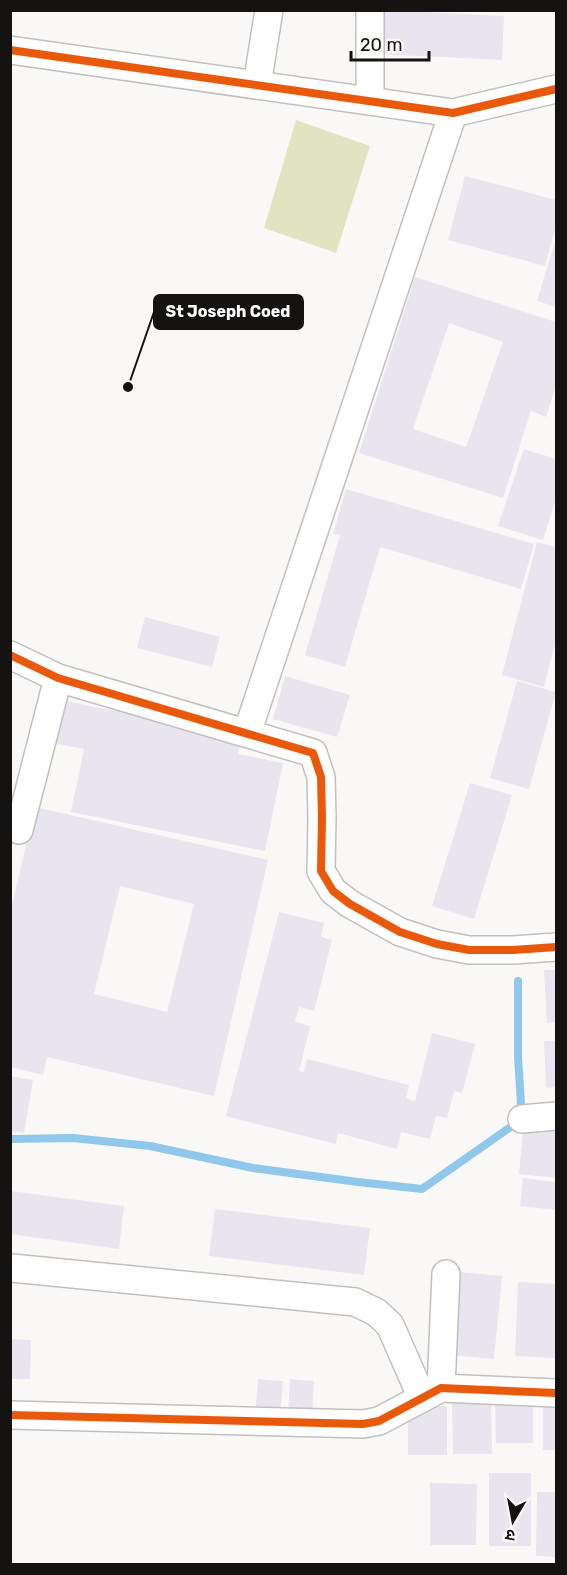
<svg xmlns="http://www.w3.org/2000/svg" width="567" height="1575" font-family="Rubik,'Noto Sans Devanagari',sans-serif">
<style>
.green{fill:#e2e4c1}
.lines{fill:none;stroke-linecap:round;stroke-linejoin:round}
.stream{stroke:#90c8eb;stroke-width:8}
.building{fill:#e8e5ee;fill-rule:evenodd}
.minor-casing{stroke:#c1c0be;stroke-width:30}
.minor{stroke:#fefefe;stroke-width:27}
.cycleway-casing{stroke:#fbf9f5;stroke-width:11}
.cycleway{stroke:#e8590c;stroke-width:8}
.leader{fill:none;stroke:#141312;stroke-width:2}
.callout-dot{fill:#141312;stroke:#fbf9f5;stroke-width:2}
.callout{fill:#141312;stroke:#141312;stroke-width:2}
.callout-label{font-size:16px;text-anchor:middle;font-weight:bold;fill:#fff}
</style>
<rect width="100%" height="100%" fill="#faf8f6"/>
<path class="green" d="M 296,120 L 370,146 L 336,253 L 264,228 Z"/>
<g class="lines">
<path class="stream" d="M 10,1139 L 73,1138 L 150,1146 L 253,1168 L 358,1182 L 422,1189 L 522,1119 L 518,1057 L 518,981"/>
</g>
<g class="building">
<path d="M 382,10 L 504,16 L 502,60 L 380,54 Z"/>
<path d="M 465,176 L 556,200 L 556,226 L 545,266 L 448,240 Z"/>
<path d="M 556,238 L 556,307 L 537,301 Z"/>
<path d="M 415,277 L 556,322 L 556,385 L 546,417 L 531,411 L 503,498 L 359,453 ZM 449,323 L 503,342 L 466,447 L 413,429 Z"/>
<path d="M 524,449 L 556,459 L 556,499 L 543,540 L 498,526 Z"/>
<path d="M 346,489 L 534,544 L 521,589 L 380,547 L 345,667 L 305,655 L 340,535 L 333,534 Z"/>
<path d="M 537,542 L 556,547 L 555,624 L 556,640 L 544,687 L 502,675 Z"/>
<path d="M 145,617 L 220,637 L 212,667 L 137,648 Z"/>
<path d="M 285,676 L 350,695 L 337,737 L 273,719 Z"/>
<path d="M 517,681 L 556,692 L 529,789 L 490,778 Z"/>
<path d="M 61,700 L 242,737 L 238,754 L 283,763 L 265,851 L 71,812 L 84,749 L 53,743 Z"/>
<path d="M 470,783 L 512,795 L 474,919 L 432,906 Z"/>
<path d="M 35,807 L 268,860 L 214,1096 L 47,1057 L 43,1075 L 10,1067 L 10,914 ZM 120,886 L 194,904 L 167,1012 L 94,994 Z"/>
<path d="M 279,912 L 324,923 L 321,937 L 332,940 L 314,1011 L 299,1007 L 295,1022 L 310,1026 L 299,1071 L 304,1072 L 307,1059 L 409,1085 L 406,1098 L 415,1101 L 432,1033 L 475,1044 L 462,1093 L 454,1091 L 447,1118 L 436,1116 L 430,1139 L 401,1132 L 397,1149 L 338,1133 L 336,1144 L 226,1116 Z"/>
<path d="M 544,970 L 556,970 L 556,1022 L 547,1023 Z"/>
<path d="M 544,1041 L 556,1041 L 556,1087 L 546,1088 Z"/>
<path d="M 10,1076 L 33,1080 L 24,1133 L 10,1131 Z"/>
<path d="M 524,1121 L 556,1124 L 556,1178 L 519,1174 Z"/>
<path d="M 523,1178 L 556,1182 L 556,1210 L 520,1206 Z"/>
<path d="M 10,1191 L 124,1206 L 119,1249 L 10,1234 Z"/>
<path d="M 215,1209 L 370,1228 L 364,1275 L 209,1256 Z"/>
<path d="M 458,1272 L 502,1276 L 494,1359 L 450,1355 Z"/>
<path d="M 518,1282 L 556,1284 L 556,1358 L 515,1356 Z"/>
<path d="M 10,1339 L 31,1340 L 30,1379 L 10,1379 Z"/>
<path d="M 258,1379 L 283,1381 L 280,1417 L 255,1415 Z"/>
<path d="M 290,1379 L 314,1381 L 312,1416 L 288,1415 Z"/>
<path d="M 495,1401 L 533,1401 L 533,1443 L 496,1443 Z"/>
<path d="M 452,1403 L 491,1403 L 492,1454 L 453,1454 Z"/>
<rect x="408" y="1406" width="39" height="49"/>
<rect x="543" y="1406" width="13" height="44"/>
<rect x="489" y="1473" width="42" height="73"/>
<path d="M 430,1483 L 477,1484 L 476,1545 L 430,1545 Z"/>
<path d="M 537,1492 L 556,1492 L 556,1557 L 536,1556 Z"/>
</g>
<g class="lines">
<defs>
<g id="minor">
<path d="M 370,10 L 370,101"/>
<path d="M 10,50 L 453,113 L 556,89"/>
<path d="M 257,85 L 269,10"/>
<path d="M 10,655 L 58,678 L 313,753 L 321,777 L 322,817 L 321,871 L 333,891 L 350,904 L 400,932 L 437,944 L 469,950 L 513,950 L 556,947"/>
<path d="M 247,733 L 453,113"/>
<path d="M 19,830 L 58,678"/>
<path d="M 522,1119 L 556,1116"/>
<path d="M 12,1268 L 355,1302 L 376,1312 L 390,1325 L 422,1398"/>
<path d="M 441,1388 L 446,1274"/>
<path d="M 10,1415 L 363,1424 L 379,1421 L 441,1388 L 556,1393"/>
</g>
</defs>
<use href="#minor" class="minor-casing"/>
<use href="#minor" class="minor"/>
<defs>
<g id="cycleway">
<path d="M 10,50 L 453,113 L 556,89"/>
<path d="M 10,655 L 58,678 L 313,753 L 321,777 L 322,817 L 321,871 L 333,891 L 350,904 L 400,932 L 437,944 L 469,950 L 513,950 L 556,947"/>
<path d="M 10,1415 L 363,1424 L 379,1421 L 441,1388 L 556,1393"/>
</g>
</defs>
<use href="#cycleway" class="cycleway-casing"/>
<use href="#cycleway" class="cycleway"/>
</g>
<path class="leader" d="M128 387L154 312"/>
<circle class="callout-dot" cx="128" cy="387" r="6"/>
<rect class="callout" x="154" y="295" width="149" height="34" rx="6"/>
<g class="callout-label">
<text x="228" y="317">St Joseph Coed</text>
</g>
<rect width="567" height="1575" fill="none" stroke="#141312" stroke-width="24"/>
<g transform="translate(513 1521) rotate(190)" stroke="#fbf9f5" stroke-width="4.5" paint-order="stroke">
<path d="M0-4.5L10 22L0 15L-10 22Z" fill="#141312"/>
<text y="-9" font-size="16" font-weight="bold" text-anchor="middle" fill="#141312">उ</text>
</g>
<path d="M351 51v9h78v-9" fill="none" stroke="#141312" stroke-width="3"/>
<text x="360" y="51" font-size="18" fill="#141312" stroke="#fbf9f5" stroke-width="4.5" paint-order="stroke">20 m</text>
</svg>
